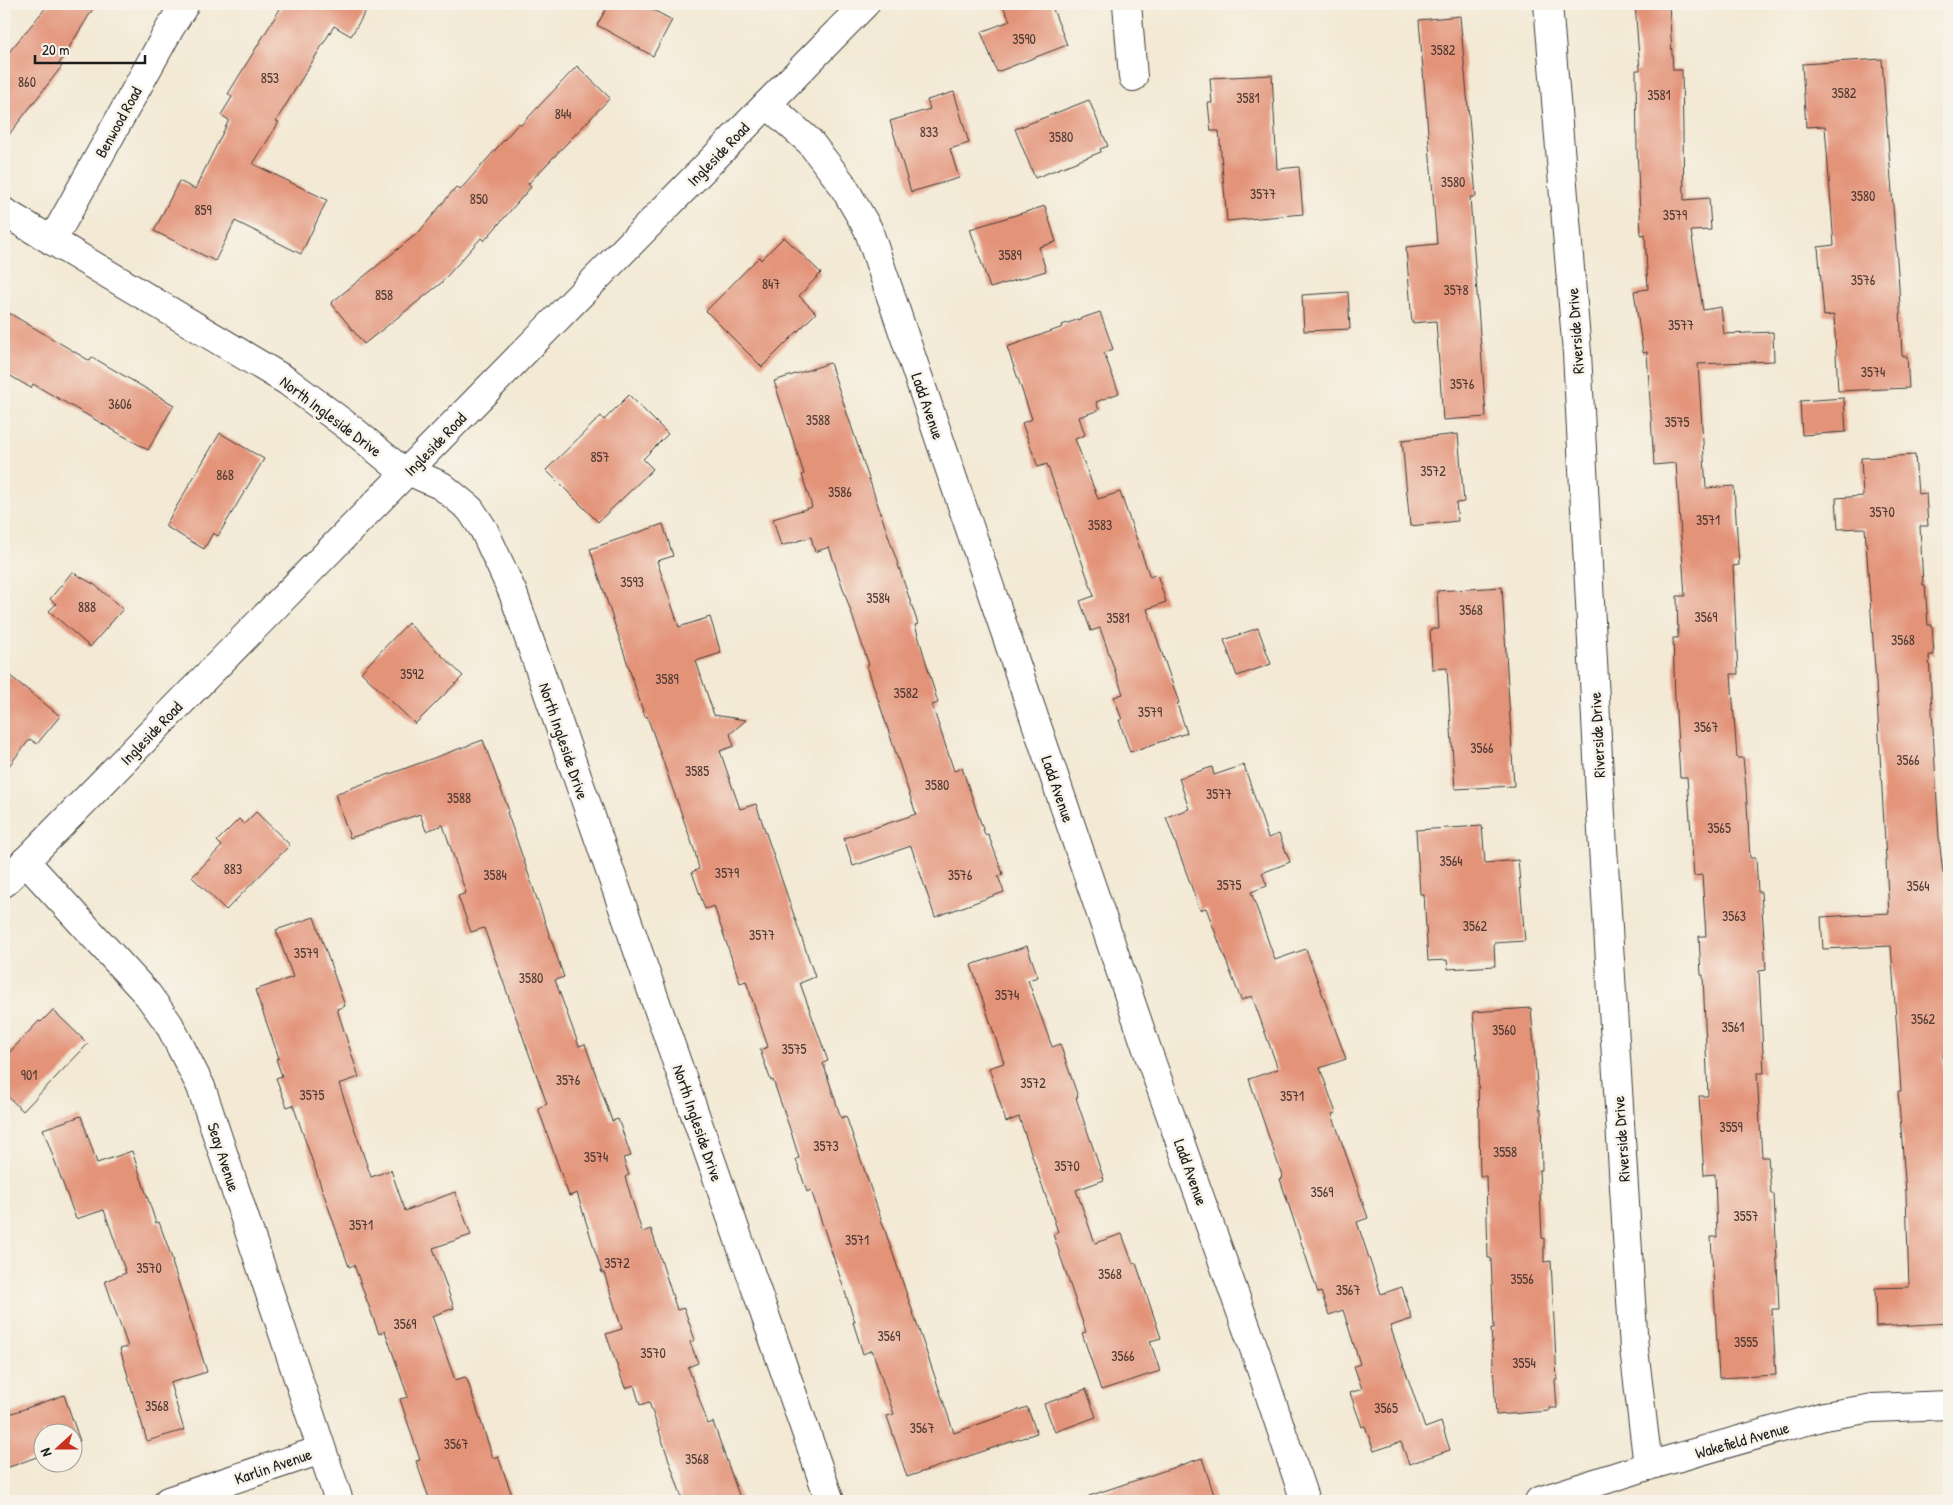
<svg xmlns="http://www.w3.org/2000/svg" width="1953" height="1505" font-family="'Patrick Hand',sans-serif">
<style>
.building{fill:#e39378}
.lines{fill:none;stroke-linecap:round;stroke-linejoin:round}
.minor-casing{stroke:#3c3b38;stroke-width:30}
.minor{stroke:#fff;stroke-width:28}
.labels{text-anchor:middle;stroke-width:5;stroke-linejoin:round;paint-order:stroke}
.number-label{font-size:14px;fill:#4e3a33}
.street-label{font-size:16px;fill:#1c1c1c;stroke:#f7f3e8}
</style>
<rect width="100%" height="100%" fill="#f7f3e8"/>
<filter id="ink" filterUnits="userSpaceOnUse"><feTurbulence type="fractalNoise" baseFrequency=".02" numOctaves="2"/><feDisplacementMap in="SourceGraphic" scale="10" xChannelSelector="R" yChannelSelector="G"/><feConvolveMatrix kernelMatrix="1 2 1 2 8 2 1 2 1" color-interpolation-filters="sRGB"/></filter>
<filter id="wash" filterUnits="userSpaceOnUse"><feTurbulence type="fractalNoise" baseFrequency=".0096" numOctaves="4" result="noise"/><feDisplacementMap in="SourceGraphic" scale="20" xChannelSelector="R" yChannelSelector="G"/><feGaussianBlur stdDeviation="1.12" result="paint"/><feColorMatrix in="noise" values="0 0 0 0 0 0 0 0 0 0 0 0 0 0 0 0 0 1.4 0 .05"/><feComposite in="paint" operator="in"/></filter>
<g filter="url(#wash)">
<rect width="100%" height="100%" fill="#f3e9d4"/>
<g id="blocks">
<g class="building">
<path d="M 49,4 L 96,4 L 59,64 L 62,66 L 4,141 L 4,58 Z"/>
<path d="M 283,4 L 370,4 L 351,36 L 334,26 L 276,121 L 279,122 L 253,164 L 327,200 L 301,254 L 235,221 L 215,261 L 154,231 L 179,181 L 195,189 L 229,120 L 221,115 L 232,97 L 228,94 Z"/>
<path d="M 609,4 L 642,4 L 672,20 L 653,56 L 597,25 Z"/>
<path d="M 1002,4 L 1051,4 L 1067,45 L 997,72 L 981,32 L 1010,21 Z"/>
<path d="M 1635,4 L 1669,4 L 1673,70 L 1682,70 L 1684,200 L 1709,198 L 1711,230 L 1691,231 L 1703,310 L 1721,307 L 1724,334 L 1773,332 L 1774,361 L 1698,364 L 1706,488 L 1734,486 L 1739,565 L 1733,566 L 1738,674 L 1731,674 L 1737,758 L 1743,758 L 1746,788 L 1750,858 L 1756,858 L 1758,892 L 1761,892 L 1766,970 L 1759,971 L 1764,1073 L 1757,1073 L 1762,1157 L 1768,1157 L 1771,1194 L 1774,1194 L 1779,1309 L 1772,1309 L 1776,1375 L 1719,1378 L 1711,1237 L 1717,1237 L 1715,1174 L 1704,1175 L 1699,1096 L 1708,1096 L 1703,975 L 1701,975 L 1699,936 L 1706,936 L 1702,875 L 1694,876 L 1687,777 L 1680,777 L 1675,697 L 1673,638 L 1678,638 L 1677,596 L 1685,596 L 1676,463 L 1654,465 L 1647,352 L 1643,353 L 1634,291 L 1648,289 L 1645,234 L 1641,235 L 1637,149 L 1636,70 L 1640,70 Z"/>
<path d="M 1460,16 L 1476,197 L 1470,197 L 1486,417 L 1443,420 L 1436,321 L 1412,323 L 1406,247 L 1437,244 L 1419,20 Z"/>
<path d="M 1882,59 L 1899,287 L 1902,356 L 1907,356 L 1909,388 L 1838,391 L 1834,315 L 1824,316 L 1818,247 L 1834,245 L 1825,126 L 1806,127 L 1802,64 Z"/>
<path d="M 577,66 L 610,98 L 528,184 L 531,187 L 484,241 L 481,238 L 440,284 L 364,344 L 331,303 L 419,232 L 456,187 L 460,190 L 519,123 L 521,125 Z"/>
<path d="M 1272,75 L 1277,169 L 1299,167 L 1303,214 L 1227,221 L 1219,131 L 1211,131 L 1208,103 L 1212,103 L 1210,78 Z"/>
<path d="M 954,92 L 969,143 L 950,149 L 959,178 L 911,192 L 890,121 L 930,109 L 927,100 Z"/>
<path d="M 1089,100 L 1108,146 L 1100,149 L 1101,152 L 1035,178 L 1015,129 Z"/>
<path d="M 1045,206 L 1056,242 L 1039,247 L 1046,271 L 990,288 L 970,229 Z"/>
<path d="M 784,237 L 821,273 L 799,296 L 816,313 L 762,367 L 706,311 L 759,257 L 761,260 Z"/>
<path d="M 1348,292 L 1350,329 L 1304,331 L 1302,295 Z"/>
<path d="M 4,310 L 90,361 L 92,357 L 174,405 L 148,450 L 33,384 L 31,388 L 4,372 Z"/>
<path d="M 1100,312 L 1113,349 L 1104,353 L 1119,393 L 1096,402 L 1099,410 L 1079,417 L 1085,435 L 1075,439 L 1098,499 L 1120,492 L 1150,577 L 1157,574 L 1166,602 L 1147,609 L 1179,703 L 1177,704 L 1187,733 L 1130,752 L 1119,720 L 1122,720 L 1114,697 L 1123,694 L 1100,628 L 1091,631 L 1080,601 L 1094,596 L 1047,464 L 1038,467 L 1022,423 L 1032,419 L 1007,347 L 1063,327 L 1062,325 Z"/>
<path d="M 830,363 L 918,624 L 915,625 L 938,703 L 932,705 L 954,771 L 962,768 L 985,835 L 988,834 L 1003,874 L 998,876 L 1004,892 L 935,917 L 911,846 L 853,866 L 844,838 L 916,814 L 867,666 L 869,665 L 829,547 L 815,552 L 811,537 L 781,546 L 773,519 L 812,507 L 802,475 L 804,474 L 774,381 Z"/>
<path d="M 629,395 L 668,434 L 643,459 L 653,469 L 598,522 L 546,470 L 601,416 L 604,420 Z"/>
<path d="M 1844,398 L 1846,432 L 1802,435 L 1800,401 Z"/>
<path d="M 220,433 L 264,459 L 218,536 L 213,533 L 204,549 L 165,526 Z"/>
<path d="M 1458,434 L 1464,502 L 1456,503 L 1458,521 L 1410,526 L 1402,440 Z"/>
<path d="M 1915,455 L 1918,494 L 1926,493 L 1928,526 L 1920,526 L 1923,585 L 1925,585 L 1928,625 L 1932,625 L 1934,655 L 1929,655 L 1939,838 L 1943,874 L 1947,874 L 1949,898 L 1949,906 L 1945,906 L 1949,983 L 1949,1054 L 1943,1054 L 1949,1151 L 1949,1323 L 1876,1327 L 1875,1288 L 1909,1287 L 1906,1193 L 1898,1091 L 1901,1091 L 1891,946 L 1823,949 L 1821,917 L 1889,913 L 1876,683 L 1865,528 L 1838,529 L 1836,498 L 1863,496 L 1861,458 Z"/>
<path d="M 663,524 L 673,556 L 657,561 L 679,627 L 710,617 L 721,653 L 696,661 L 714,715 L 746,720 L 730,734 L 734,746 L 720,751 L 740,809 L 756,804 L 815,977 L 800,983 L 828,1061 L 823,1063 L 841,1118 L 846,1116 L 954,1433 L 1027,1407 L 1037,1433 L 907,1477 L 887,1416 L 894,1414 L 872,1350 L 863,1354 L 853,1322 L 855,1322 L 811,1190 L 807,1192 L 796,1159 L 799,1158 L 792,1135 L 773,1080 L 771,1081 L 760,1050 L 768,1047 L 746,981 L 740,983 L 714,906 L 705,909 L 692,872 L 699,869 L 695,852 L 647,716 L 645,717 L 590,549 Z"/>
<path d="M 72,572 L 95,585 L 123,609 L 90,647 L 49,611 L 56,604 L 50,599 Z"/>
<path d="M 1502,587 L 1514,786 L 1455,789 L 1447,668 L 1432,669 L 1430,629 L 1439,629 L 1437,591 Z"/>
<path d="M 408,623 L 463,676 L 415,724 L 361,672 Z"/>
<path d="M 1258,628 L 1271,664 L 1237,676 L 1224,640 Z"/>
<path d="M 4,671 L 60,716 L 37,744 L 30,739 L 4,772 Z"/>
<path d="M 483,740 L 509,811 L 507,812 L 564,977 L 555,980 L 579,1046 L 585,1044 L 612,1121 L 618,1119 L 631,1156 L 623,1158 L 629,1175 L 625,1177 L 642,1232 L 651,1229 L 677,1310 L 684,1308 L 695,1340 L 690,1342 L 698,1363 L 688,1367 L 708,1424 L 713,1422 L 741,1501 L 683,1501 L 649,1402 L 640,1405 L 634,1385 L 625,1388 L 606,1334 L 622,1329 L 604,1273 L 602,1273 L 577,1193 L 569,1196 L 538,1108 L 547,1104 L 484,928 L 471,932 L 458,896 L 466,893 L 443,825 L 426,831 L 420,814 L 350,838 L 335,794 Z"/>
<path d="M 1244,765 L 1268,838 L 1279,834 L 1290,862 L 1262,873 L 1267,886 L 1251,892 L 1275,960 L 1306,949 L 1346,1059 L 1320,1068 L 1336,1113 L 1332,1114 L 1368,1218 L 1357,1222 L 1381,1294 L 1402,1287 L 1412,1319 L 1390,1326 L 1425,1428 L 1441,1422 L 1450,1450 L 1409,1464 L 1401,1442 L 1374,1451 L 1365,1426 L 1362,1427 L 1350,1393 L 1362,1389 L 1354,1366 L 1360,1364 L 1343,1310 L 1329,1315 L 1321,1292 L 1318,1293 L 1280,1179 L 1283,1178 L 1249,1079 L 1278,1069 L 1252,996 L 1241,1000 L 1206,908 L 1200,910 L 1166,817 L 1189,809 L 1179,778 L 1212,767 L 1214,775 Z"/>
<path d="M 256,812 L 290,845 L 226,910 L 192,877 L 222,846 L 217,841 L 239,819 L 244,824 Z"/>
<path d="M 1482,826 L 1485,863 L 1518,860 L 1525,941 L 1494,943 L 1495,966 L 1448,969 L 1447,960 L 1428,961 L 1424,894 L 1420,894 L 1416,830 Z"/>
<path d="M 314,917 L 345,1006 L 337,1009 L 359,1077 L 339,1084 L 371,1177 L 391,1170 L 405,1211 L 455,1192 L 471,1235 L 433,1248 L 454,1308 L 432,1316 L 455,1380 L 465,1377 L 467,1379 L 493,1458 L 498,1456 L 514,1501 L 430,1501 L 416,1461 L 420,1460 L 400,1399 L 408,1397 L 385,1331 L 379,1334 L 354,1265 L 349,1267 L 293,1105 L 287,1107 L 276,1078 L 282,1076 L 276,1059 L 279,1058 L 255,990 L 293,977 L 276,930 Z"/>
<path d="M 1027,946 L 1038,977 L 1028,980 L 1052,1047 L 1060,1044 L 1078,1097 L 1076,1098 L 1104,1180 L 1076,1190 L 1095,1243 L 1122,1234 L 1133,1264 L 1136,1263 L 1161,1338 L 1150,1341 L 1160,1371 L 1101,1390 L 1082,1333 L 1086,1332 L 1053,1234 L 1058,1232 L 1019,1117 L 1006,1122 L 989,1068 L 1004,1063 L 971,965 Z"/>
<path d="M 1531,1008 L 1539,1110 L 1541,1110 L 1542,1170 L 1539,1170 L 1542,1238 L 1544,1238 L 1544,1262 L 1551,1261 L 1557,1380 L 1555,1380 L 1557,1408 L 1549,1408 L 1549,1411 L 1496,1415 L 1491,1328 L 1494,1328 L 1491,1258 L 1488,1258 L 1486,1176 L 1480,1176 L 1478,1070 L 1473,1012 Z"/>
<path d="M 53,1010 L 88,1044 L 23,1111 L 4,1093 L 4,1058 L 39,1021 L 41,1022 Z"/>
<path d="M 81,1116 L 97,1163 L 132,1151 L 156,1223 L 159,1222 L 173,1261 L 172,1262 L 207,1372 L 170,1383 L 184,1430 L 147,1441 L 120,1349 L 128,1347 L 105,1281 L 126,1273 L 104,1210 L 76,1219 L 43,1129 Z"/>
<path d="M 1086,1389 L 1096,1417 L 1055,1432 L 1044,1404 Z"/>
<path d="M 64,1395 L 80,1441 L 72,1444 L 72,1432 L 42,1432 L 42,1455 L 4,1469 L 4,1416 Z"/>
<path d="M 1202,1458 L 1216,1501 L 1090,1501 L 1089,1496 Z"/>
</g>
</g>
</g>
<g filter="url(#ink)">
<use href="#blocks" fill-opacity="0" stroke="#3c3b38" stroke-width="1"/>
<g class="lines">
<defs>
<g id="minor">
<path d="M 1127,4 L 1133,77"/>
<path d="M 1548,4 L 1577,353 L 1601,815 L 1634,1349 L 1648,1466"/>
<path d="M 767,104 L 810,142 L 842,184 L 868,229 L 1150,1058 L 1257,1357 L 1305,1501"/>
<path d="M 4,212 L 287,381 L 354,431 L 395,465 L 442,486 L 470,509 L 484,530 L 513,593 L 830,1501"/>
<path d="M 52,241 L 170,28 L 185,4"/>
<path d="M 25,861 L 148,995 L 169,1024 L 201,1087 L 339,1501"/>
<path d="M 4,883 L 865,4"/>
<path d="M 168,1501 L 321,1450"/>
<path d="M 1539,1501 L 1648,1466 L 1824,1416 L 1873,1408 L 1949,1405"/>
</g>
</defs>
<use href="#minor" class="minor-casing"/>
<use href="#minor" class="minor"/>
</g>
</g>
<g class="labels">
<g class="number-label">
<text x="1024" y="44">3590</text>
<text x="1443" y="55">3582</text>
<text x="270" y="83">853</text>
<text x="27" y="87">860</text>
<text x="1844" y="98">3582</text>
<text x="1659" y="100">3581</text>
<text x="1248" y="103">3581</text>
<text x="563" y="119">844</text>
<text x="929" y="137">833</text>
<text x="1061" y="142">3580</text>
<text x="1453" y="187">3580</text>
<text x="1263" y="199">3577</text>
<text x="1863" y="201">3580</text>
<text x="479" y="204">850</text>
<text x="203" y="215">859</text>
<text x="1675" y="220">3579</text>
<text x="1010" y="260">3589</text>
<text x="1863" y="285">3576</text>
<text x="771" y="289">847</text>
<text x="1456" y="295">3578</text>
<text x="384" y="300">858</text>
<text x="1681" y="330">3577</text>
<text x="1873" y="377">3574</text>
<text x="1462" y="389">3576</text>
<text x="120" y="409">3606</text>
<text x="818" y="425">3588</text>
<text x="1677" y="427">3575</text>
<text x="600" y="462">857</text>
<text x="1433" y="476">3572</text>
<text x="225" y="480">868</text>
<text x="840" y="497">3586</text>
<text x="1882" y="517">3570</text>
<text x="1708" y="525">3571</text>
<text x="1100" y="530">3583</text>
<text x="632" y="587">3593</text>
<text x="878" y="603">3584</text>
<text x="87" y="612">888</text>
<text x="1471" y="615">3568</text>
<text x="1706" y="622">3569</text>
<text x="1118" y="623">3581</text>
<text x="1903" y="645">3568</text>
<text x="412" y="679">3592</text>
<text x="667" y="684">3589</text>
<text x="906" y="698">3582</text>
<text x="1150" y="717">3579</text>
<text x="1706" y="732">3567</text>
<text x="1482" y="753">3566</text>
<text x="1908" y="765">3566</text>
<text x="697" y="776">3585</text>
<text x="937" y="790">3580</text>
<text x="1219" y="799">3577</text>
<text x="459" y="803">3588</text>
<text x="1719" y="833">3565</text>
<text x="1451" y="866">3564</text>
<text x="233" y="874">883</text>
<text x="727" y="878">3579</text>
<text x="495" y="880">3584</text>
<text x="960" y="880">3576</text>
<text x="1229" y="890">3575</text>
<text x="1918" y="891">3564</text>
<text x="1734" y="921">3563</text>
<text x="1475" y="931">3562</text>
<text x="762" y="940">3577</text>
<text x="306" y="958">3579</text>
<text x="531" y="983">3580</text>
<text x="1007" y="1000">3574</text>
<text x="1923" y="1024">3562</text>
<text x="1733" y="1032">3561</text>
<text x="1504" y="1035">3560</text>
<text x="794" y="1054">3575</text>
<text x="29" y="1080">901</text>
<text x="568" y="1085">3576</text>
<text x="1033" y="1088">3572</text>
<text x="312" y="1100">3575</text>
<text x="1292" y="1101">3571</text>
<text x="1731" y="1132">3559</text>
<text x="826" y="1151">3573</text>
<text x="1505" y="1157">3558</text>
<text x="596" y="1162">3574</text>
<text x="1067" y="1171">3570</text>
<text x="1322" y="1197">3569</text>
<text x="1746" y="1221">3557</text>
<text x="361" y="1230">3571</text>
<text x="857" y="1245">3571</text>
<text x="617" y="1268">3572</text>
<text x="149" y="1273">3570</text>
<text x="1110" y="1279">3568</text>
<text x="1522" y="1284">3556</text>
<text x="1348" y="1295">3567</text>
<text x="405" y="1329">3569</text>
<text x="889" y="1341">3569</text>
<text x="1746" y="1347">3555</text>
<text x="653" y="1358">3570</text>
<text x="1123" y="1361">3566</text>
<text x="1524" y="1368">3554</text>
<text x="157" y="1411">3568</text>
<text x="1386" y="1413">3565</text>
<text x="922" y="1433">3567</text>
<text x="456" y="1449">3567</text>
<text x="697" y="1464">3568</text>
</g>
<g class="street-label">
<text transform="translate(118 122) rotate(-61)" y="6">Benwood Road</text>
<text transform="translate(718 154) rotate(-46)" y="6">Ingleside Road</text>
<text transform="translate(1575 331) rotate(-94)" y="6">Riverside Drive</text>
<text transform="translate(928 406) rotate(71)" y="6">Ladd Avenue</text>
<text transform="translate(331 416) rotate(37)" y="6">North Ingleside Drive</text>
<text transform="translate(435 444) rotate(-46)" y="6">Ingleside Road</text>
<text transform="translate(151 733) rotate(-46)" y="6">Ingleside Road</text>
<text transform="translate(1597 735) rotate(-93)" y="6">Riverside Drive</text>
<text transform="translate(564 741) rotate(71)" y="6">North Ingleside Drive</text>
<text transform="translate(1058 789) rotate(71)" y="6">Ladd Avenue</text>
<text transform="translate(698 1123) rotate(71)" y="6">North Ingleside Drive</text>
<text transform="translate(1621 1139) rotate(-94)" y="6">Riverside Drive</text>
<text transform="translate(224 1157) rotate(72)" y="6">Seay Avenue</text>
<text transform="translate(1191 1172) rotate(70)" y="6">Ladd Avenue</text>
<text transform="translate(1742 1440) rotate(-16)" y="6">Wakefield Avenue</text>
<text transform="translate(273 1466) rotate(-19)" y="6">Karlin Avenue</text>
</g>
</g>
<rect width="1953" height="1505" fill="none" stroke="#f7f3e8" stroke-width="20"/>
<g transform="translate(58 1448) rotate(249)"><circle r="24" fill="#f7f3e8" stroke="#9f9d96"/>
<path d="M0-4L9 19L0 12L-9 19Z" fill="#c8321e"/>
<text y="-8" font-size="14" font-weight="bold" text-anchor="middle" fill="#1c1c1c">N</text>
</g>
<path d="M35 55v8h110v-8" fill="none" stroke="#1c1c1c" stroke-width="2.5"/>
<text x="42" y="55" font-size="15" fill="#1c1c1c" stroke="#f7f3e8" stroke-width="4" paint-order="stroke">20 m</text>
</svg>
